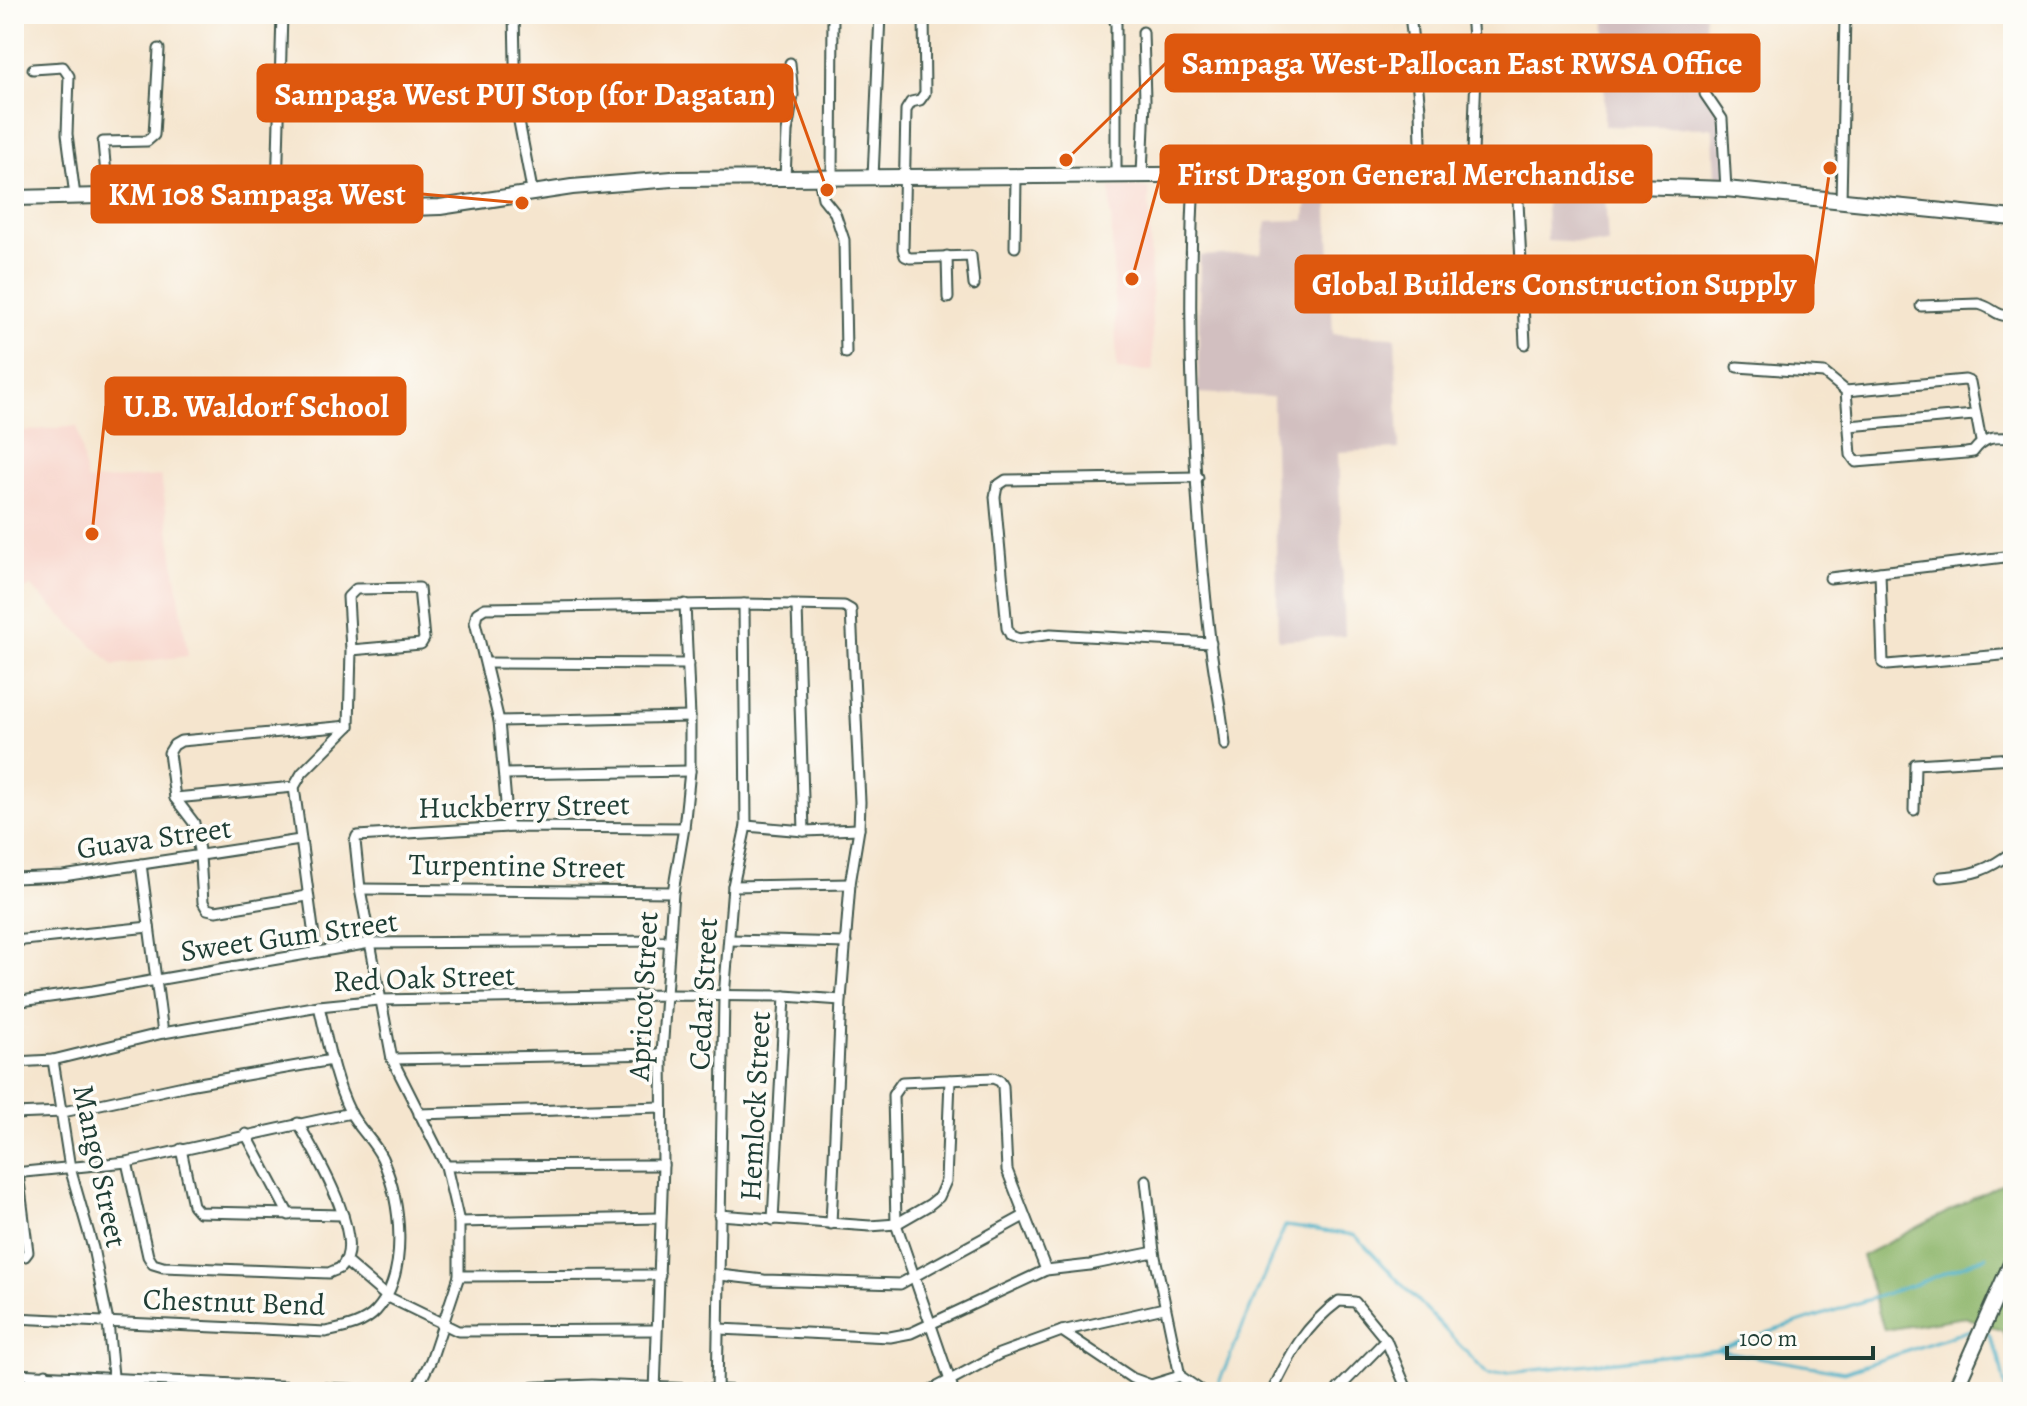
<svg xmlns="http://www.w3.org/2000/svg" width="2027" height="1406" font-family="Alegreya,serif">
<style>
.built{fill:#f7d1c7}
.industrial{fill:#d2bfc0}
.forest{fill:#8eb66c;stroke:#567a50;stroke-width:2}
.lines{fill:none;stroke-linecap:round;stroke-linejoin:round}
.stream{stroke:#48b0c7;stroke-width:3}
.street-casing{stroke:#3f564b;stroke-width:13}
.primary-casing{stroke:#3f564b;stroke-width:18}
.street{stroke:#fff;stroke-width:9}
.primary{stroke:#fff;stroke-width:14}
.labels{text-anchor:middle;stroke-width:7;stroke-linejoin:round;paint-order:stroke}
.street-label{font-size:30px;fill:#1f3d34;stroke:#fdfcf7}
.leader{fill:none;stroke:#de580e;stroke-width:3}
.callout-dot{fill:#de580e;stroke:#fdfcf7;stroke-width:3}
.callout{fill:#de580e;stroke:#de580e;stroke-width:3}
.callout-label{font-size:32px;text-anchor:middle;font-weight:bold;fill:#fff}
</style>
<rect width="100%" height="100%" fill="#fdfcf7"/>
<filter id="ink" filterUnits="userSpaceOnUse"><feTurbulence type="fractalNoise" baseFrequency=".0125" numOctaves="2"/><feDisplacementMap in="SourceGraphic" scale="16" xChannelSelector="R" yChannelSelector="G"/><feConvolveMatrix kernelMatrix="1 2 1 2 8 2 1 2 1" color-interpolation-filters="sRGB"/></filter>
<filter id="wash" filterUnits="userSpaceOnUse"><feTurbulence type="fractalNoise" baseFrequency=".006" numOctaves="4" result="noise"/><feDisplacementMap in="SourceGraphic" scale="32" xChannelSelector="R" yChannelSelector="G"/><feGaussianBlur stdDeviation="1.8" result="paint"/><feColorMatrix in="noise" values="0 0 0 0 0 0 0 0 0 0 0 0 0 0 0 0 0 1.4 0 .05"/><feComposite in="paint" operator="in"/></filter>
<g filter="url(#wash)">
<rect width="100%" height="100%" fill="#f5e5ce"/>
<g class="built">
<path d="M 1110,187 L 1149,188 L 1153,371 L 1117,370 Z"/>
<path d="M 77,426 L 87,481 L 161,476 L 188,656 L 114,665 L 31,587 L 14,591 L 14,432 Z"/>
</g>
<g class="industrial">
<path d="M 1605,14 L 1705,14 L 1707,81 L 1726,116 L 1731,178 L 1715,177 L 1713,128 L 1604,126 Z"/>
<path d="M 1327,187 L 1333,334 L 1395,337 L 1399,449 L 1338,452 L 1345,636 L 1278,640 L 1273,397 L 1198,393 L 1200,256 L 1261,253 L 1267,221 L 1305,220 L 1308,188 Z"/>
<path d="M 1546,194 L 1605,196 L 1608,244 L 1547,241 Z"/>
</g>
<path class="forest" d="M 2013,1178 L 2013,1368 L 2004,1331 L 1965,1317 L 1884,1330 L 1862,1256 Z"/>
<g class="lines">
<g class="stream">
<path d="M 1987,1331 L 1999,1357 L 2006,1392"/>
<path d="M 1718,1349 L 1916,1284 L 1987,1256"/>
<path d="M 1059,1392 L 1066,1387 L 1073,1392"/>
<path d="M 1215,1392 L 1285,1226 L 1355,1235 L 1488,1375 L 1717,1350 L 1844,1372 L 1976,1328"/>
</g>
</g>
</g>
<g filter="url(#ink)">
<g class="lines">
<defs>
<g id="street">
<path d="M 514,14 L 516,106 L 533,195"/>
<path d="M 924,14 L 925,93 L 920,100 L 911,102 L 906,110 L 903,249 L 905,256 L 910,258 L 971,256 L 974,285"/>
<path d="M 1112,14 L 1116,24 L 1116,176"/>
<path d="M 1410,14 L 1420,109 L 1422,179"/>
<path d="M 1471,14 L 1476,73 L 1472,180"/>
<path d="M 33,69 L 63,67 L 69,76 L 67,134 L 75,196"/>
<path d="M 1705,94 L 1722,119 L 1726,189"/>
<path d="M 1142,175 L 1145,100 L 1143,32"/>
<path d="M 1194,175 C 1186,333 1193,492 1211,649 C 1215,681 1222,712 1225,745"/>
<path d="M 785,178 L 787,132 L 793,95 L 790,63"/>
<path d="M 819,178 L 823,198 L 835,213 L 844,240 L 846,353"/>
<path d="M 832,178 L 833,14"/>
<path d="M 873,178 L 880,14"/>
<path d="M 1517,181 L 1525,344"/>
<path d="M 277,192 L 282,14"/>
<path d="M 108,196 L 103,142 L 147,141 L 154,135 L 159,49"/>
<path d="M 1841,201 L 1845,14"/>
<path d="M 1015,247 L 1016,177"/>
<path d="M 947,256 L 948,298"/>
<path d="M 1921,306 L 1978,304 C 1993,307 1994,316 2013,317"/>
<path d="M 1737,367 L 1824,373 L 1846,391 L 1851,455 L 1856,462 L 1966,453 L 1973,452 C 1985,436 1994,437 2013,438"/>
<path d="M 1846,391 L 1965,380 L 1970,382 L 1981,441"/>
<path d="M 1849,426 L 1974,415"/>
<path d="M 1198,477 L 1006,480 L 997,486 L 995,497 L 1007,628 L 1011,636 L 1019,639 L 1051,634 L 1211,643"/>
<path d="M 1880,572 L 1883,663 L 1887,665 L 2013,654"/>
<path d="M 1830,578 L 2013,556"/>
<path d="M 797,607 L 804,831"/>
<path d="M 487,663 L 688,664"/>
<path d="M 499,721 L 690,717"/>
<path d="M 504,774 L 690,771"/>
<path d="M 175,798 L 294,787"/>
<path d="M 1914,810 L 1915,764 L 2013,758"/>
<path d="M 746,826 L 804,831 L 859,829"/>
<path d="M 508,827 L 499,721 L 475,622 L 477,613 L 485,608 L 744,604 L 844,606 L 851,610 L 860,802 L 859,829 L 850,884 L 841,1000 L 831,1224"/>
<path d="M 141,864 L 163,1033"/>
<path d="M 1941,877 C 1972,875 1988,871 2013,851"/>
<path d="M 14,878 L 63,876 L 300,840"/>
<path d="M 733,886 L 850,884"/>
<path d="M 360,889 L 673,892"/>
<path d="M 307,896 L 216,911 L 207,909 L 203,902 L 200,856 L 194,823 L 175,798 L 169,753 L 174,745 L 181,741 L 349,726"/>
<path d="M 730,940 L 846,943"/>
<path d="M 14,941 L 149,927"/>
<path d="M 316,951 L 294,787 L 302,773 L 349,726 L 351,650 L 348,597 L 356,589 L 419,588 L 424,639 L 421,644 L 351,650"/>
<path d="M 14,1002 L 93,991 L 370,943 L 669,941"/>
<path d="M 392,1059 L 662,1054"/>
<path d="M 53,1060 L 70,1168 L 93,1248 L 108,1322 L 113,1376"/>
<path d="M 14,1062 L 53,1060 L 163,1033 L 319,1006 L 379,1000 L 667,995 L 785,996 L 841,1000"/>
<path d="M 14,1114 L 63,1112 L 188,1085 L 332,1060"/>
<path d="M 419,1114 L 662,1107"/>
<path d="M 246,1134 L 289,1215"/>
<path d="M 181,1149 L 193,1205 L 199,1212 L 343,1215"/>
<path d="M 127,1162 L 148,1256 L 153,1264 L 163,1267 L 329,1273 C 330,1272 339,1269 340,1268 C 370,1242 312,1148 298,1123"/>
<path d="M 446,1166 L 663,1165"/>
<path d="M 14,1173 L 127,1162 L 351,1113"/>
<path d="M 1146,1180 L 1154,1252 L 1180,1376 L 1203,1392"/>
<path d="M 719,1215 L 870,1226 L 896,1224 L 929,1205 L 939,1197 L 946,1181 L 950,1080"/>
<path d="M 773,1220 L 785,996"/>
<path d="M 459,1222 L 660,1218"/>
<path d="M 14,1258 L 25,1256 L 28,1252 L 18,1173"/>
<path d="M 345,1261 L 386,1296 L 458,1331 L 656,1330"/>
<path d="M 720,1275 L 764,1280 L 900,1284 L 1024,1216"/>
<path d="M 459,1276 L 660,1275"/>
<path d="M 14,1318 L 326,1332 C 344,1328 363,1325 376,1311 C 410,1273 401,1201 382,1158 C 374,1141 359,1129 350,1112 C 334,1080 327,1040 319,1006"/>
<path d="M 720,1329 L 890,1337 L 911,1333 L 1046,1270 L 1090,1265 L 1154,1252"/>
<path d="M 1062,1331 L 1132,1378 L 1151,1385 L 1180,1376"/>
<path d="M 14,1374 L 412,1392"/>
<path d="M 38,1392 L 46,1374"/>
<path d="M 415,1392 L 431,1360 L 459,1276 L 459,1222 L 446,1166 L 392,1059 L 360,889 L 355,841 L 357,836 L 508,827 L 684,828"/>
<path d="M 418,1392 L 592,1385 L 772,1392"/>
<path d="M 655,1392 L 663,1165 L 662,1054 L 673,892 L 684,828 L 690,771 L 690,717 L 685,604"/>
<path d="M 717,1392 L 724,997 L 733,886 L 746,826 L 744,604"/>
<path d="M 928,1392 L 999,1354 L 1062,1331 L 1164,1308"/>
<path d="M 954,1392 L 896,1224 L 893,1095 L 902,1082 L 993,1078 L 1000,1081 L 1003,1086 L 1007,1170 L 1046,1270"/>
<path d="M 1272,1392 C 1291,1353 1304,1327 1339,1301 L 1355,1302 L 1386,1340 L 1408,1392"/>
<path d="M 1339,1392 L 1338,1389 L 1386,1340"/>
</g>
<g id="primary">
<path d="M 14,198 L 277,192 L 410,208 L 440,207 L 572,187 L 672,179 L 1271,174 L 1726,189 L 2013,218"/>
<path d="M 1954,1392 L 2013,1259"/>
</g>
</defs>
<use href="#street" class="street-casing"/>
<use href="#primary" class="primary-casing"/>
<use href="#street" class="street"/>
<use href="#primary" class="primary"/>
</g>
</g>
<g class="labels">
<g class="street-label">
<text transform="translate(524 806) rotate(-1)" y="10">Huckberry Street</text>
<text transform="translate(154 838) rotate(-8)" y="10">Guava Street</text>
<text transform="translate(517 866) rotate(1)" y="10">Turpentine Street</text>
<text transform="translate(289 936) rotate(-8)" y="10">Sweet Gum Street</text>
<text transform="translate(424 978) rotate(-2)" y="10">Red Oak Street</text>
<text transform="translate(703 994) rotate(-87)" y="10">Cedar Street</text>
<text transform="translate(643 996) rotate(-87)" y="10">Apricot Street</text>
<text transform="translate(755 1106) rotate(-87)" y="10">Hemlock Street</text>
<text transform="translate(100 1166) rotate(78)" y="10">Mango Street</text>
<text transform="translate(234 1302) rotate(2)" y="10">Chestnut Bend</text>
</g>
</g>
<path class="leader" d="M1066 160L1166 63M827 190L792 93M1132 279L1161 174M522 203L422 194M1830 168L1813 284M92 534L106 406"/>
<g class="callout-dot">
<circle cx="1066" cy="160" r="8"/>
<circle cx="827" cy="190" r="8"/>
<circle cx="1132" cy="279" r="8"/>
<circle cx="522" cy="203" r="8"/>
<circle cx="1830" cy="168" r="8"/>
<circle cx="92" cy="534" r="8"/>
</g>
<g class="callout">
<rect x="1166" y="35" width="593" height="56" rx="8"/>
<rect x="258" y="65" width="534" height="56" rx="8"/>
<rect x="1161" y="146" width="490" height="56" rx="8"/>
<rect x="92" y="166" width="330" height="56" rx="8"/>
<rect x="1296" y="256" width="517" height="56" rx="8"/>
<rect x="106" y="378" width="299" height="56" rx="8"/>
</g>
<g class="callout-label">
<text x="1462" y="74">Sampaga West-Pallocan East RWSA Office</text>
<text x="525" y="105">Sampaga West PUJ Stop (for Dagatan)</text>
<text x="1406" y="185">First Dragon General Merchandise</text>
<text x="257" y="205">KM 108 Sampaga West</text>
<text x="1554" y="295">Global Builders Construction Supply</text>
<text x="256" y="417">U.B. Waldorf School</text>
</g>
<rect width="2027" height="1406" fill="none" stroke="#fdfcf7" stroke-width="48"/>
<path d="M1727 1346v12h146v-12" fill="none" stroke="#1f3d34" stroke-width="4"/>
<text x="1739" y="1346" font-size="24" fill="#1f3d34" stroke="#fdfcf7" stroke-width="6" paint-order="stroke">100 m</text>
</svg>
